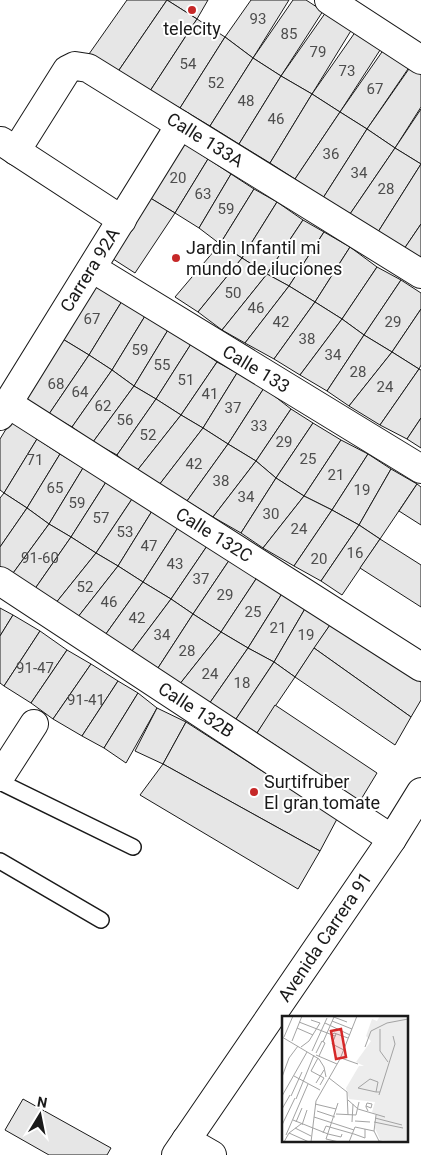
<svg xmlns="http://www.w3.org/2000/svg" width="421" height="1155" font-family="Roboto,sans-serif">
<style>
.building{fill:#e6e6e6;stroke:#1a1a1a}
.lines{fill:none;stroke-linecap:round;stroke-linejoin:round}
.service-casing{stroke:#1a1a1a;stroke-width:18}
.minor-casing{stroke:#1a1a1a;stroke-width:30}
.secondary-casing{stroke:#1a1a1a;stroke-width:30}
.service{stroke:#fff;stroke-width:15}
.minor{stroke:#fff;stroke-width:28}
.secondary{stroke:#fff;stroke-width:28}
.poi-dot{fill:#c62828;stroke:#fff;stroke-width:2}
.labels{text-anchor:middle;stroke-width:4;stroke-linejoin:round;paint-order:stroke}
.number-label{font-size:15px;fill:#4d4d4d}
.poi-label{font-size:18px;fill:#1a1a1a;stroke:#fff;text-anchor:start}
.street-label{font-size:18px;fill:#1a1a1a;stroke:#fff}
.inset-road{fill:none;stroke:#a3a3a3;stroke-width:1}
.view{fill:#d62828;fill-opacity:0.15;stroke:#d62828;stroke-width:2.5}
.inset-edge{fill:none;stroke:#1a1a1a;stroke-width:2.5}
</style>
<rect width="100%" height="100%" fill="#fff"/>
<g class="building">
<path d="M 127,0 L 167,0 L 117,73 L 89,54 Z"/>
<path d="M 167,0 L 208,0 L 197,19 Z"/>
<path d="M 167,0 L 197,19 L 150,91 L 117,73 Z"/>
<path d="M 251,0 L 289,0 L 253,58 L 225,37 Z"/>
<path d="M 293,0 L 306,0 L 323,11 L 281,76 L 253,58 Z"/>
<path d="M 326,12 L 352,29 L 312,94 L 281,76 Z"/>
<path d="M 197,19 L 225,37 L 180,108 L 150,91 Z"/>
<path d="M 356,31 L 382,47 L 340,112 L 312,94 Z"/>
<path d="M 225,37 L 253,58 L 210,126 L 180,108 Z"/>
<path d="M 384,49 L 410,66 L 367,129 L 340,112 Z"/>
<path d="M 253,58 L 281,76 L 239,144 L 210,126 Z"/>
<path d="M 411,66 L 421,72 L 421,107 L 395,148 L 367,129 Z"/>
<path d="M 281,76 L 312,94 L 270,163 L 239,144 Z"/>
<path d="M 312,94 L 340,112 L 295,179 L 270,163 Z"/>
<path d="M 421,109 L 421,164 L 395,148 Z"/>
<path d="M 340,112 L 367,129 L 323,198 L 295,179 Z"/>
<path d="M 367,129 L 395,148 L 350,214 L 323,198 Z"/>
<path d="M 182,142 L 208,159 L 175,213 L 147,196 Z"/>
<path d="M 395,148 L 421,164 L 378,232 L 350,214 Z"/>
<path d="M 208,159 L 231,174 L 199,228 L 175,213 Z"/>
<path d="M 421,164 L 421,224 L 404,249 L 378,232 Z"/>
<path d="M 231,174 L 254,189 L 220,244 L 199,228 Z"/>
<path d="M 254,189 L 277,202 L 242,258 L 220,244 Z"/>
<path d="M 147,196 L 175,213 L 135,273 L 110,257 Z"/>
<path d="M 277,202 L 303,220 L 267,274 L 242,258 Z"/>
<path d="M 303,220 L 324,232 L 289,286 L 267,274 Z"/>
<path d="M 421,224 L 421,258 L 404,249 Z"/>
<path d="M 324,232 L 350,247 L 315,302 L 289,286 Z"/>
<path d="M 220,244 L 242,258 L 198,312 L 175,297 Z"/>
<path d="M 350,247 L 377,267 L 342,319 L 315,302 Z"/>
<path d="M 242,258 L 267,274 L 222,330 L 198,312 Z"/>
<path d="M 377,267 L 401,280 L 364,335 L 342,319 Z"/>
<path d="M 267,274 L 289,286 L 245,343 L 222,330 Z"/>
<path d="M 401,280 L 421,293 L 421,309 L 392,352 L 364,335 Z"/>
<path d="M 96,284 L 122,301 L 89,355 L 61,338 Z"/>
<path d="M 289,286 L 315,302 L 274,359 L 245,343 Z"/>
<path d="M 122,301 L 145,316 L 112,370 L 89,355 Z"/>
<path d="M 315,302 L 342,319 L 300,375 L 274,359 Z"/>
<path d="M 421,309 L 421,365 L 419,369 L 392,352 Z"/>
<path d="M 145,316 L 168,330 L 134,386 L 112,370 Z"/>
<path d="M 342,319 L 364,335 L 327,391 L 300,375 Z"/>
<path d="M 168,330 L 191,344 L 156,399 L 134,386 Z"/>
<path d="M 364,335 L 392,352 L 349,406 L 327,391 Z"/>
<path d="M 61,338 L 89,355 L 49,414 L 24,398 Z"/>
<path d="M 191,344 L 217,362 L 181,415 L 156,399 Z"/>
<path d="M 392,352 L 419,369 L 380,425 L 349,406 Z"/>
<path d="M 89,355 L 112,370 L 72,427 L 49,414 Z"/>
<path d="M 217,362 L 237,373 L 203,428 L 181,415 Z"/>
<path d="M 419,369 L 421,370 L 421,418 L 407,439 L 380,425 Z"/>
<path d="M 112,370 L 134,386 L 93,442 L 72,427 Z"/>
<path d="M 237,373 L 264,388 L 228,444 L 203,428 Z"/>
<path d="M 134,386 L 156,399 L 117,455 L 93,442 Z"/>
<path d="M 264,388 L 291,409 L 256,461 L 228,444 Z"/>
<path d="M 156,399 L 181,415 L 136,472 L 117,455 Z"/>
<path d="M 291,409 L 313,423 L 276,478 L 256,461 Z"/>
<path d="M 181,415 L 203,428 L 159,485 L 136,472 Z"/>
<path d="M 421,418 L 421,448 L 407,439 Z"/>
<path d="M 11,421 L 37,439 L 4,493 L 0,490 L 0,439 Z"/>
<path d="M 313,423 L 341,440 L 304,496 L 276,478 Z"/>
<path d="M 203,428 L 228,444 L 187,501 L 159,485 Z"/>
<path d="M 37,439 L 60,454 L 27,508 L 4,493 Z"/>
<path d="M 341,440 L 368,454 L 332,510 L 304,496 Z"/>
<path d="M 228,444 L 256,461 L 213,517 L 187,501 Z"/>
<path d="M 60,454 L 83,468 L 49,524 L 27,508 Z"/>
<path d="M 368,454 L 391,469 L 359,525 L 332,510 Z"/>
<path d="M 256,461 L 276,478 L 241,533 L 213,517 Z"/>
<path d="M 83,468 L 106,482 L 71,537 L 49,524 Z"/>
<path d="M 391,469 L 417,484 L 380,539 L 359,525 Z"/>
<path d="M 276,478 L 304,496 L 263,548 L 241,533 Z"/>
<path d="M 106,482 L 132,499 L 96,553 L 71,537 Z"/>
<path d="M 417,484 L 421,487 L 421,525 L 399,511 Z"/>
<path d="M 4,493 L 27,508 L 0,547 L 0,498 Z"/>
<path d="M 304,496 L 332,510 L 294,566 L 263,548 Z"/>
<path d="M 132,499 L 152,511 L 118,566 L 96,553 Z"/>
<path d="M 27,508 L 49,524 L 8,580 L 0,574 L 0,547 Z"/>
<path d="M 332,510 L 359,525 L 321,581 L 294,566 Z"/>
<path d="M 152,511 L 179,526 L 143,582 L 118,566 Z"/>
<path d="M 49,524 L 71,537 L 32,593 L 8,580 Z"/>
<path d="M 359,525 L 380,539 L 342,595 L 321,581 Z"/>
<path d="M 179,526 L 207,546 L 171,599 L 143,582 Z"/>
<path d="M 71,537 L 96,553 L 51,609 L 32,593 Z"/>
<path d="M 380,539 L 421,565 L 421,607 L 360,568 Z"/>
<path d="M 207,546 L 230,559 L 193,614 L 171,599 Z"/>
<path d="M 96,553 L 118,566 L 74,622 L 51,609 Z"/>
<path d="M 230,559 L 258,576 L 221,632 L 193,614 Z"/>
<path d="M 118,566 L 143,582 L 103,638 L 74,622 Z"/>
<path d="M 258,576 L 283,592 L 248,648 L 221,632 Z"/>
<path d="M 143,582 L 171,599 L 129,655 L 103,638 Z"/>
<path d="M 283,592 L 306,607 L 274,662 L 248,648 Z"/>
<path d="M 171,599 L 193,614 L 156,671 L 129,655 Z"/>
<path d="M 306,607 L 332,622 L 295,677 L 274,662 Z"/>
<path d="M 0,608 L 13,615 L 0,636 Z"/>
<path d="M 193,614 L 221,632 L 179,685 L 156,671 Z"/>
<path d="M 13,615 L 40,631 L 4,686 L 0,683 L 0,636 Z"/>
<path d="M 332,622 L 421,682 L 421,700 L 411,717 L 314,648 Z"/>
<path d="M 40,631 L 67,650 L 31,703 L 4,686 Z"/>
<path d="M 221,632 L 248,648 L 209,704 L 179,685 Z"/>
<path d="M 248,648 L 274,662 L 236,719 L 209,704 Z"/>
<path d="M 314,648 L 411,717 L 395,745 L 295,677 Z"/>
<path d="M 67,650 L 91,664 L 53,719 L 31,703 Z"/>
<path d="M 274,662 L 295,677 L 257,733 L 236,719 Z"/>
<path d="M 91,664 L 118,681 L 82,736 L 53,719 Z"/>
<path d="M 118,681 L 138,693 L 104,748 L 82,736 Z"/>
<path d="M 138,693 L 157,708 L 126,763 L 104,748 Z"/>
<path d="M 275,705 L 377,773 L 360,801 L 257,733 Z"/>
<path d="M 157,708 L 186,722 L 163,764 L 135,751 Z"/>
<path d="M 186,722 L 337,819 L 320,851 L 163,764 Z"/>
<path d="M 163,764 L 320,851 L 298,889 L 140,795 Z"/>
<path d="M 23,1099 L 111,1148 L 107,1155 L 49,1155 L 5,1130 Z"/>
</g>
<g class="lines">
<defs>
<g id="service">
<path d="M 0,782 L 133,847"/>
<path d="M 0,861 L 101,920"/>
</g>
<g id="minor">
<path d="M 329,0 L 421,60"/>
<path d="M 1,141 L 122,220"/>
<path d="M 16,151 L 67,70 L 75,66 L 88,68 L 421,274"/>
<path d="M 92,268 L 421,469"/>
<path d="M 7,403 L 421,667"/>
<path d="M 0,416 L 180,125"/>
<path d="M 0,581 L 392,839"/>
<path d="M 0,777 L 34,724"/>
<path d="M 186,1140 L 212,1155"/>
</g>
<path id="secondary" d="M 176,1155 L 392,839 L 421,792"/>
</defs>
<use href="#service" class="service-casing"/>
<use href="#minor" class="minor-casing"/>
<use href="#secondary" class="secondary-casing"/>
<use href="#service" class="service"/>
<use href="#minor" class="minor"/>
<use href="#secondary" class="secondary"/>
</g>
<g class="poi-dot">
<circle cx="192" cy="10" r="5"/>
<circle cx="176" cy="258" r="5"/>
<circle cx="254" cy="792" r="5"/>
</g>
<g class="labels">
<g class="number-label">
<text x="258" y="24">93</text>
<text x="289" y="39">85</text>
<text x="318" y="57">79</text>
<text x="188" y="69">54</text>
<text x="347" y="76">73</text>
<text x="216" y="88">52</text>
<text x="375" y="94">67</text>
<text x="246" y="106">48</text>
<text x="276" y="124">46</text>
<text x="331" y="159">36</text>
<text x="359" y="178">34</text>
<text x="178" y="183">20</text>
<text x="386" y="194">28</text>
<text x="203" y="199">63</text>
<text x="226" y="214">59</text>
<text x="233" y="298">50</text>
<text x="256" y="313">46</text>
<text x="92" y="324">67</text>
<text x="281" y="327">42</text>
<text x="393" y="327">29</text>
<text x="307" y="344">38</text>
<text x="140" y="355">59</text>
<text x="333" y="360">34</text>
<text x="162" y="370">55</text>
<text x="358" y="377">28</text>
<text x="186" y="385">51</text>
<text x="56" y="389">68</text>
<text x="385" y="392">24</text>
<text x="80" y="397">64</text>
<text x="210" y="399">41</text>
<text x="103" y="411">62</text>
<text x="233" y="413">37</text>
<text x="125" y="425">56</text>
<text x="259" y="431">33</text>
<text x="148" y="440">52</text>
<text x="284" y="447">29</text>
<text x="308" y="464">25</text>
<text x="35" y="465">71</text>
<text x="194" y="469">42</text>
<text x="336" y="480">21</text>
<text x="221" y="486">38</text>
<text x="55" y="493">65</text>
<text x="362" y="495">19</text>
<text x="246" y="502">34</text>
<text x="77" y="508">59</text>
<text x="271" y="519">30</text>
<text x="101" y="523">57</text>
<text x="299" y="534">24</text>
<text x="125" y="537">53</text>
<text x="149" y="551">47</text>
<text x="355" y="558">16</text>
<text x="40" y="563">91-60</text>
<text x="319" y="564">20</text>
<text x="175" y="569">43</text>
<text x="201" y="584">37</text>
<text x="85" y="592">52</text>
<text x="225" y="600">29</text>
<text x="109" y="607">46</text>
<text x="253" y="617">25</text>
<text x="137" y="623">42</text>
<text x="278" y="633">21</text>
<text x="162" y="640">34</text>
<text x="306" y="640">19</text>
<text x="187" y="656">28</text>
<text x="35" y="673">91-47</text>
<text x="210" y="679">24</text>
<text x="242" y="688">18</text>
<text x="86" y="705">91-41</text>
</g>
<g class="poi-label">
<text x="192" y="35" text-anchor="middle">telecity</text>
<text x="186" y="254">Jardin Infantil mi<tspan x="186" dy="21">mundo de iluciones</tspan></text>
<text x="264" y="788">Surtifruber<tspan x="264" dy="21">El gran tomate</tspan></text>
</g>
<g class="street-label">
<text transform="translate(205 140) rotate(32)" y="6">Calle 133A</text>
<text transform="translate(90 270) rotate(-58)" y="6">Carrera 92A</text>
<text transform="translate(256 369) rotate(31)" y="6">Calle 133</text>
<text transform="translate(214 535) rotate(32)" y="6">Calle 132C</text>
<text transform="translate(196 710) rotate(33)" y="6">Calle 132B</text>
<text transform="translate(325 937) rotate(-56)" y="6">Avenida Carrera 91</text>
</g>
</g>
<g transform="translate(282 1016)">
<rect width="126" height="126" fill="#fff"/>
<path d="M 98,0 L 126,0 L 126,126 L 98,124 L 93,112 L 94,99 L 90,96 L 93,86 L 67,83 L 64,72 L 77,50 L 82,50 L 74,46 L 89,25 L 84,20 L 90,3 L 95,5 Z" fill="#ededed"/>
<path class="inset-road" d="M 49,0 L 65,6M 50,5 L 70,13M 17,6 L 53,20M 43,7 L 68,19M 15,12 L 31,19M 98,13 L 98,35 L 106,46M 54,18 L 50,28 L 62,34M 50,19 L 52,17 L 66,22M 0,21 L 37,43 L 42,51 L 44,61M 2,21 L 11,0M 10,25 L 20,0M 41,26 L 52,1M 19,31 L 27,25 L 38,7 L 29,4M 83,31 L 89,15 L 105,7 L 126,3M 30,35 L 45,2M 34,37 L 40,25 L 43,27 L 37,40M 34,39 L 55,48M 7,42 L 16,30M 36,42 L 29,55 L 42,62 L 38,69M 59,42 L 76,48M 12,60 L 38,74M 0,61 L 7,42M 47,62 L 65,76 L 66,99M 34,67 L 42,54M 94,76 L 96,66 L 88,63 L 76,72 L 94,76 L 98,76M 97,79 L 113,28 L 111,20M 0,80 L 25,36M 9,80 L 20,56M 14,83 L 32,39M 66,84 L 76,93 L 103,101M 56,87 L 44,123 L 57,126M 33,88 L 54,93M 84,90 L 89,92 L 90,88 L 85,87 L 84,90 L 84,91 L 86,95M 0,93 L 8,79M 35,95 L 53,101M 54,98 L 74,99 L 77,86M 94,99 L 92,115 L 97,125 L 104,126M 32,101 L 72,114M 93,102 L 120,109M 11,104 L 46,118 L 59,121 L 60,118M 73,105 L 88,106M 14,106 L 20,92M 70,106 L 71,88M 92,106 L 121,112M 0,109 L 13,82M 20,109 L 25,94M 13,112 L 29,120M 7,117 L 27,126M 41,117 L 44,110 L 72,118M 72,118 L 83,122 L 83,113M 4,119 L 26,68M 2,126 L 7,117 L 19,108M 29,126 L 34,85 L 58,43 L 75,0M 67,126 L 73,111 L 92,115"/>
<path class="view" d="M 59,13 L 64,41 L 54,43 L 49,15 Z"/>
<rect width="126" height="126" class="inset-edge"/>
</g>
<g transform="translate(40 1115) rotate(10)" stroke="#ffffff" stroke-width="4" paint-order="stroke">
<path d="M0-4L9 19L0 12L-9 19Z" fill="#1a1a1a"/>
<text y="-8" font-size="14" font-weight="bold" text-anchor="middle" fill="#1a1a1a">N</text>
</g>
</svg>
